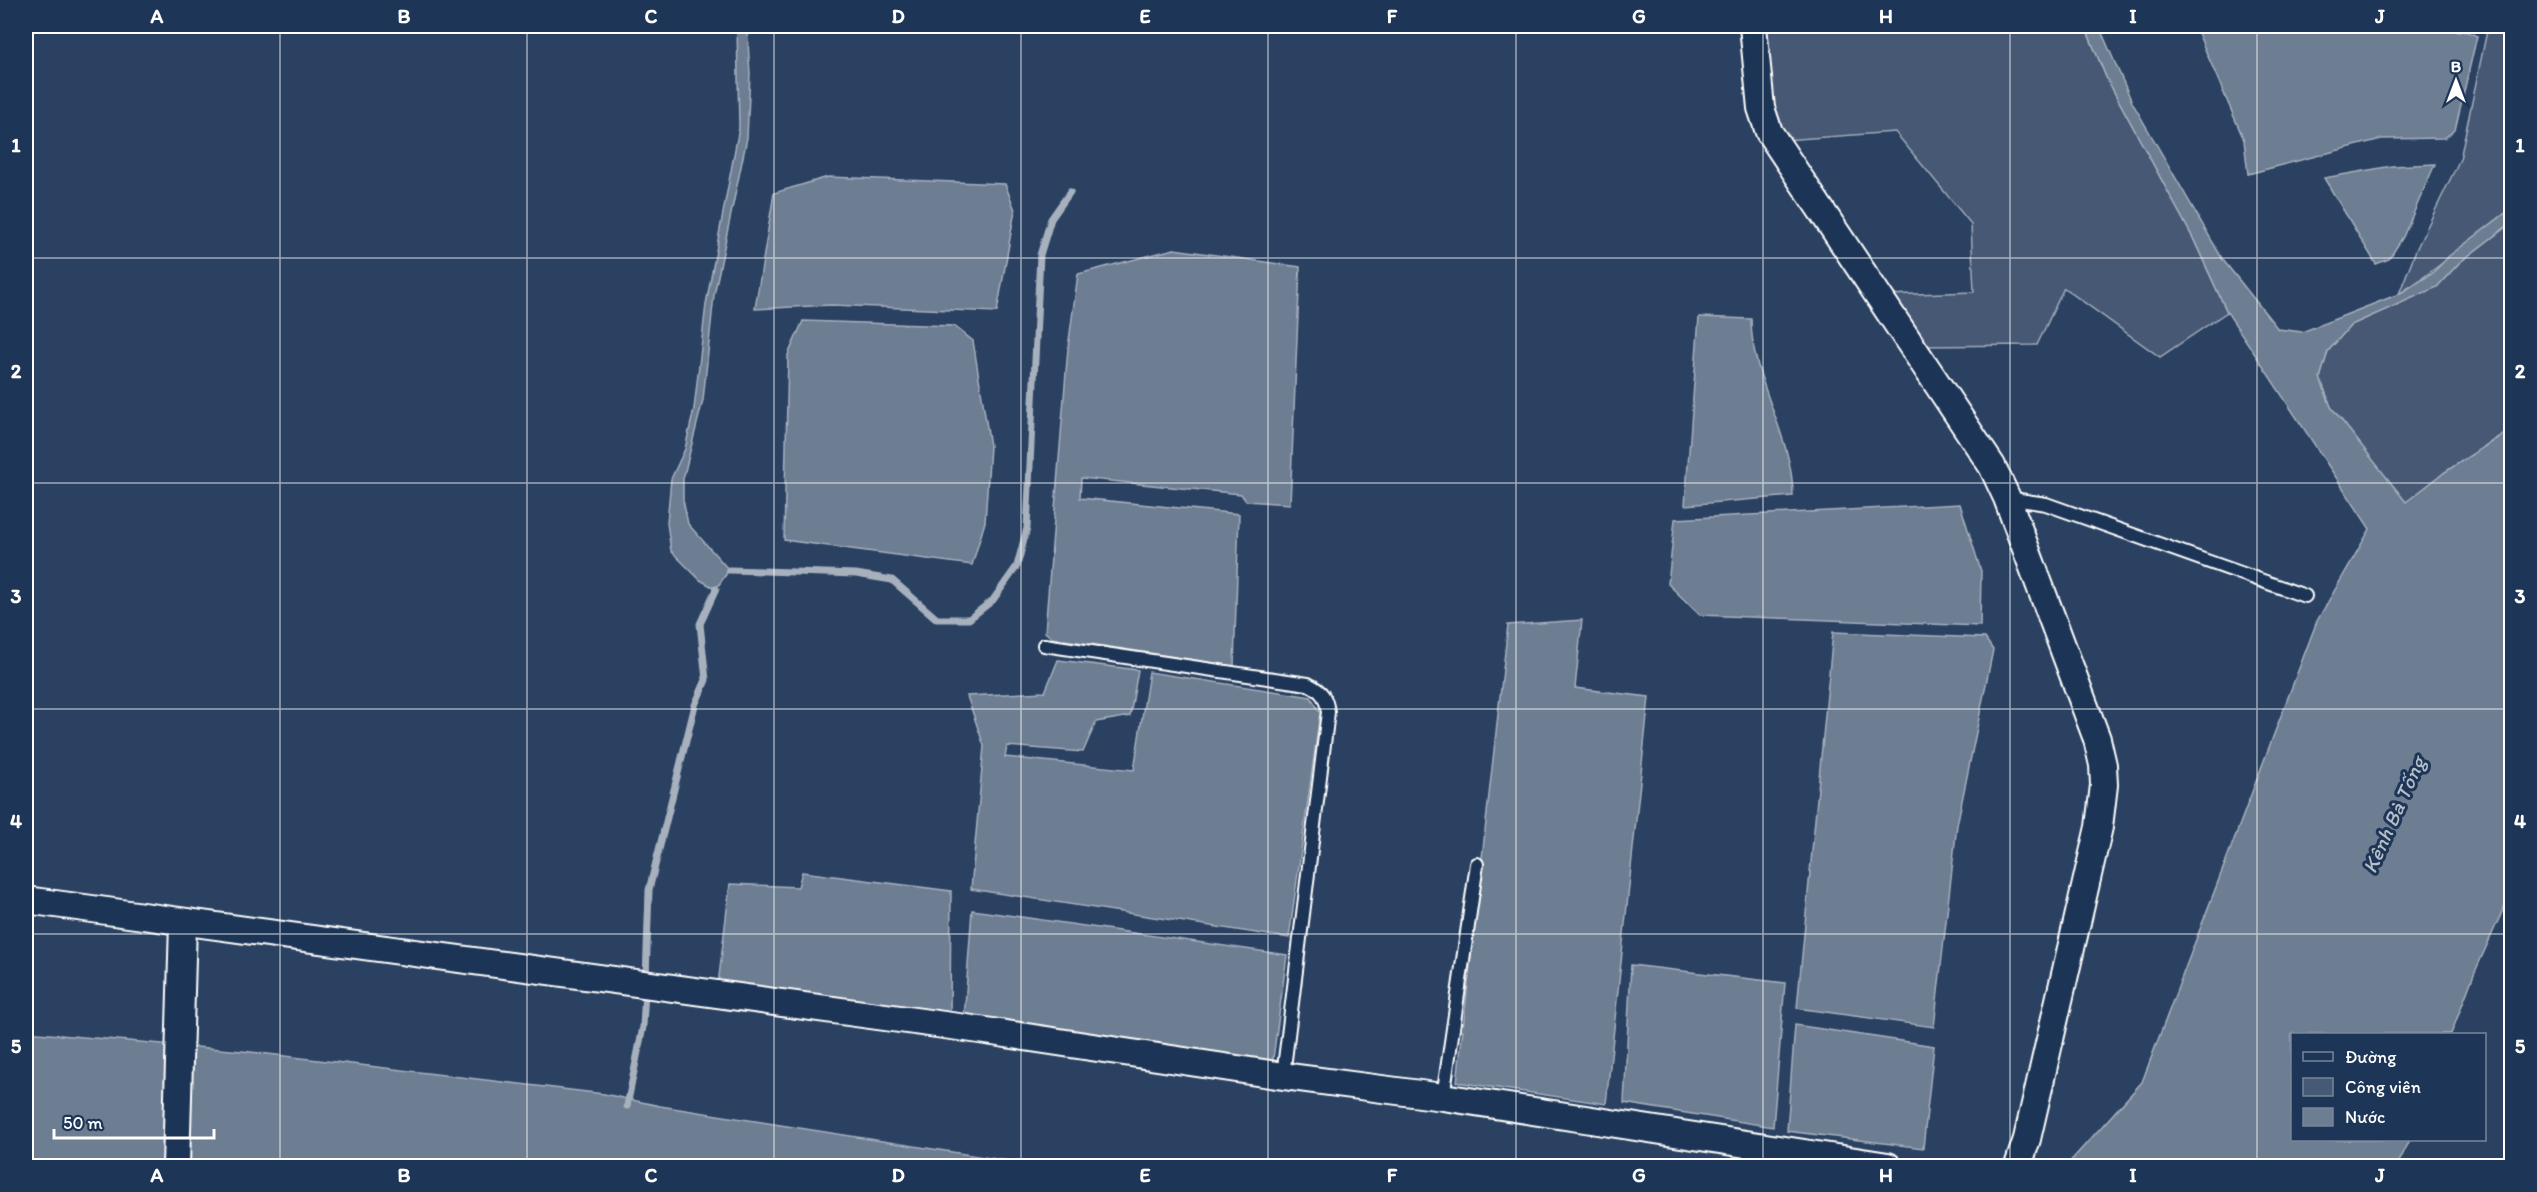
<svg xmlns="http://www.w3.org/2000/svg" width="2537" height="1192" font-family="Itim,sans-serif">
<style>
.green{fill:#465975;stroke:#a2acba;stroke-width:1.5}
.water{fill:#6d7d92;stroke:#a7b1be;stroke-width:1.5}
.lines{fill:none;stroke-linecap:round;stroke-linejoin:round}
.stream{stroke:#a7b1be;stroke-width:7}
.service-casing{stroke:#fff;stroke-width:16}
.minor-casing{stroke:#fff;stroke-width:30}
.service{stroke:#1d3557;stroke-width:12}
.minor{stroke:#1d3557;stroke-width:26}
.grid{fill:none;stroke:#fff;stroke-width:1.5;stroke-opacity:0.55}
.labels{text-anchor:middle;stroke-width:6;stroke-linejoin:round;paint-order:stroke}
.water-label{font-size:21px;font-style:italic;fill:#b6bec8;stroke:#1d3557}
.neatline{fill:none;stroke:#fff;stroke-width:2}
.grid-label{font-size:20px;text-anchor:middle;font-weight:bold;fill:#fff}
</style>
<rect width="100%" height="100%" fill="#2a4161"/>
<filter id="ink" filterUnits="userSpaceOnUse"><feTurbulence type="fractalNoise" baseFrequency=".0167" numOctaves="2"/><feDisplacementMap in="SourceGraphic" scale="12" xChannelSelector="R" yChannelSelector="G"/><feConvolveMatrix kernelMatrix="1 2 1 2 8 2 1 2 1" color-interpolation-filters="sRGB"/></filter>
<g filter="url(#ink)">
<g class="green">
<path d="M 1760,26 L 2085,26 L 2106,77 L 2193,238 L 2227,312 L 2160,357 L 2064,288 L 2037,345 L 1921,346 L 1886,295 L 1974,292 L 1971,224 L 1895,132 L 1784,140 L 1775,121 Z"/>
<path d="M 2488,26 L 2511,26 L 2511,209 C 2473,237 2439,269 2399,294 L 2416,250 L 2460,159 Z"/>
<path d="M 2511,223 L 2511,429 L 2445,472 L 2406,503 L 2331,407 L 2320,378 L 2328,351 L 2351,325 L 2437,287 L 2459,263 Z"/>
</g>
<g class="water">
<path d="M 737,26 L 747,26 L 750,74 L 747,138 L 714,295 L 703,400 L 683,479 L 683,500 L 688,524 L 729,570 L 716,589 L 700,580 L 671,551 L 667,523 L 671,479 L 685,449 L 694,409 L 706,304 L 739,128 Z"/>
<path d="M 2085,26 L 2099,26 L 2132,102 L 2223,260 L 2278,329 L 2302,332 L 2399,294 L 2433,273 L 2449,256 L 2511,209 L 2511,223 L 2459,263 L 2437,287 L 2351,325 L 2328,351 L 2320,378 L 2331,407 L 2406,502 L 2445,472 L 2511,429 L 2511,892 L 2474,974 L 2451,1034 L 2292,1034 L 2292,1140 L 2410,1140 L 2397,1166 L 2066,1166 L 2142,1082 L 2317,621 L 2370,529 L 2227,312 L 2193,238 L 2106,77 Z"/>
<path d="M 2195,26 L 2423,26 L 2468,32 L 2477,36 L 2455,130 L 2444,138 L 2381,139 L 2248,174 L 2244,140 Z"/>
<path d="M 2435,164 L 2403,237 L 2389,259 L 2376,264 L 2324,178 L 2392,166 Z"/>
<path d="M 828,177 L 1005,184 L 1015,210 L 997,312 L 831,305 L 755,309 L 774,193 Z"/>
<path d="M 1174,249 L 1300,267 L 1290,504 L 1246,501 L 1241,494 L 1081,478 L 1080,498 L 1239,514 L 1234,666 L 1052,638 L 1045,632 L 1068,348 L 1078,274 Z"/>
<path d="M 1699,317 L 1751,319 C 1751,381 1793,435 1793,496 L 1685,505 Z"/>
<path d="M 803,321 L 954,326 L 973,341 L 990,446 L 985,522 L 972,565 L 784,540 L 788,355 Z"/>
<path d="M 1960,504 L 1981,571 L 1980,626 L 1700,615 L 1668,584 L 1675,519 Z"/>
<path d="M 1582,620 L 1575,688 L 1649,697 L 1606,1104 L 1457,1082 L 1508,625 Z"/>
<path d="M 1833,632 L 1985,638 L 1993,650 L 1957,825 L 1934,1027 L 1797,1008 Z"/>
<path d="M 1058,660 L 1138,670 L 1130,716 L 1096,722 L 1083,752 L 1007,746 L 1005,757 L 1134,770 L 1149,672 L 1311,697 L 1320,713 L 1289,938 L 971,889 L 984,746 L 967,696 L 1045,692 Z"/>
<path d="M 802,872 L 951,891 L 950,1015 L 718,985 L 730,884 L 798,887 Z"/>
<path d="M 972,910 L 1287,955 L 1272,1066 L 964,1019 Z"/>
<path d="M 1631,965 L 1785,983 L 1773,1127 L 1624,1103 Z"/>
<path d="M 1795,1025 L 1934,1046 L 1923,1148 L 1787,1131 Z"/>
<path d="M 26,1032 L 242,1051 L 604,1094 L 660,1106 L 1041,1166 L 26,1166 Z"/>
</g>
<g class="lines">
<g class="stream">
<path d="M 729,570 L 856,574 L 892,580 L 937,619 L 969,619 L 993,600 L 1017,566 L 1027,528 L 1040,255 L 1051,219 L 1070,192"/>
<path d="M 646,979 L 649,890 L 695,705 L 706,680 L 700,624 L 716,589"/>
<path d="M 627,1106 L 643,1027 L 645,990"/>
</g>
<defs>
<g id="service">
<path d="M 2007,498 L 2046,504 L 2305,596"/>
<path d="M 1044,645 L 1308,684 C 1322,691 1326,697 1328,712 L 1283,1076"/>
<path d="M 1443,1097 L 1477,864"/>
</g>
<g id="minor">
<path d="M 1753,26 L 1761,108 L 1769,132 L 1992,466 L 2007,498 L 2097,739 L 2103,765 L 2104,785 L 2099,827 L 2027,1139 L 2018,1166"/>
<path d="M 26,900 L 966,1028 L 1283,1076 L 1443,1097 L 1888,1166"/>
<path d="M 176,1166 L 183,923"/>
</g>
</defs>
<use href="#service" class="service-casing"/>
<use href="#minor" class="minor-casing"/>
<use href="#service" class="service"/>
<use href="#minor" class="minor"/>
</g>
</g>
<path class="grid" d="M 280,26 L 280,1166M 527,26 L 527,1166M 774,26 L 774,1166M 1021,26 L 1021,1166M 1268,26 L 1268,1166M 1516,26 L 1516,1166M 1763,26 L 1763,1166M 2010,26 L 2010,1166M 2257,26 L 2257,1166M 26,258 L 2512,258M 26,483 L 2512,483M 26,709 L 2512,709M 26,934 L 2512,934"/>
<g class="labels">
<g class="water-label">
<text transform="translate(2394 815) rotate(-66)" y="7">Kênh Bà Tống</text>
</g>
</g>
<rect width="2537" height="1192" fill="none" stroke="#1d3557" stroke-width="66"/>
<rect x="2291" y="1033" width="195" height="108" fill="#1d3557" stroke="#77869a" stroke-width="1.5"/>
<rect x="2303" y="1052" width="30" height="9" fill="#1d3557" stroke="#77869a" stroke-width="1.5"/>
<text x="2345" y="1063" font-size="18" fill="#ffffff">Đường</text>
<rect x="2303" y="1078" width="30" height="18" fill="#465975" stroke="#77869a" stroke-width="1.5"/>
<text x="2345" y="1093" font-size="18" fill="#ffffff">Công viên</text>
<rect x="2303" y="1108" width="30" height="18" fill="#6d7d92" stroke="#77869a" stroke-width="1.5"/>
<text x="2345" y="1123" font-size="18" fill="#ffffff">Nước</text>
<g transform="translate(2456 81)" stroke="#1d3557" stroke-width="4.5" paint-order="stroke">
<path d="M0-4.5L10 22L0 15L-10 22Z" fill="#ffffff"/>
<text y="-9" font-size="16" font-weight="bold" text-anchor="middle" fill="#ffffff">B</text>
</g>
<path d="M54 1129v9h160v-9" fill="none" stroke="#ffffff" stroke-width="3"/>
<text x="63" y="1129" font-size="18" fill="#ffffff" stroke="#1d3557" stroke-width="4.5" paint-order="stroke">50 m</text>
<rect x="33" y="33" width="2471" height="1126" class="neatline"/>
<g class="grid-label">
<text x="157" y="23">A</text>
<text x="404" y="23">B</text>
<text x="651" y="23">C</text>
<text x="898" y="23">D</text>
<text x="1145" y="23">E</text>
<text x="1392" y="23">F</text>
<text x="1639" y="23">G</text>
<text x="1886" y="23">H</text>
<text x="2133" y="23">I</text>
<text x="2380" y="23">J</text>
<text x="16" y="152">1</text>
<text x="2520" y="152">1</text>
<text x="16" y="378">2</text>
<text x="2520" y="378">2</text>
<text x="16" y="603">3</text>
<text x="2520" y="603">3</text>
<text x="16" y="828">4</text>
<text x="2520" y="828">4</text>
<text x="16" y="1053">5</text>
<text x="2520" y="1053">5</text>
<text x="157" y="1182">A</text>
<text x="404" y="1182">B</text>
<text x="651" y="1182">C</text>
<text x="898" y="1182">D</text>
<text x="1145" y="1182">E</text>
<text x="1392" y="1182">F</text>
<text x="1639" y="1182">G</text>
<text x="1886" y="1182">H</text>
<text x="2133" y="1182">I</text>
<text x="2380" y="1182">J</text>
</g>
</svg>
